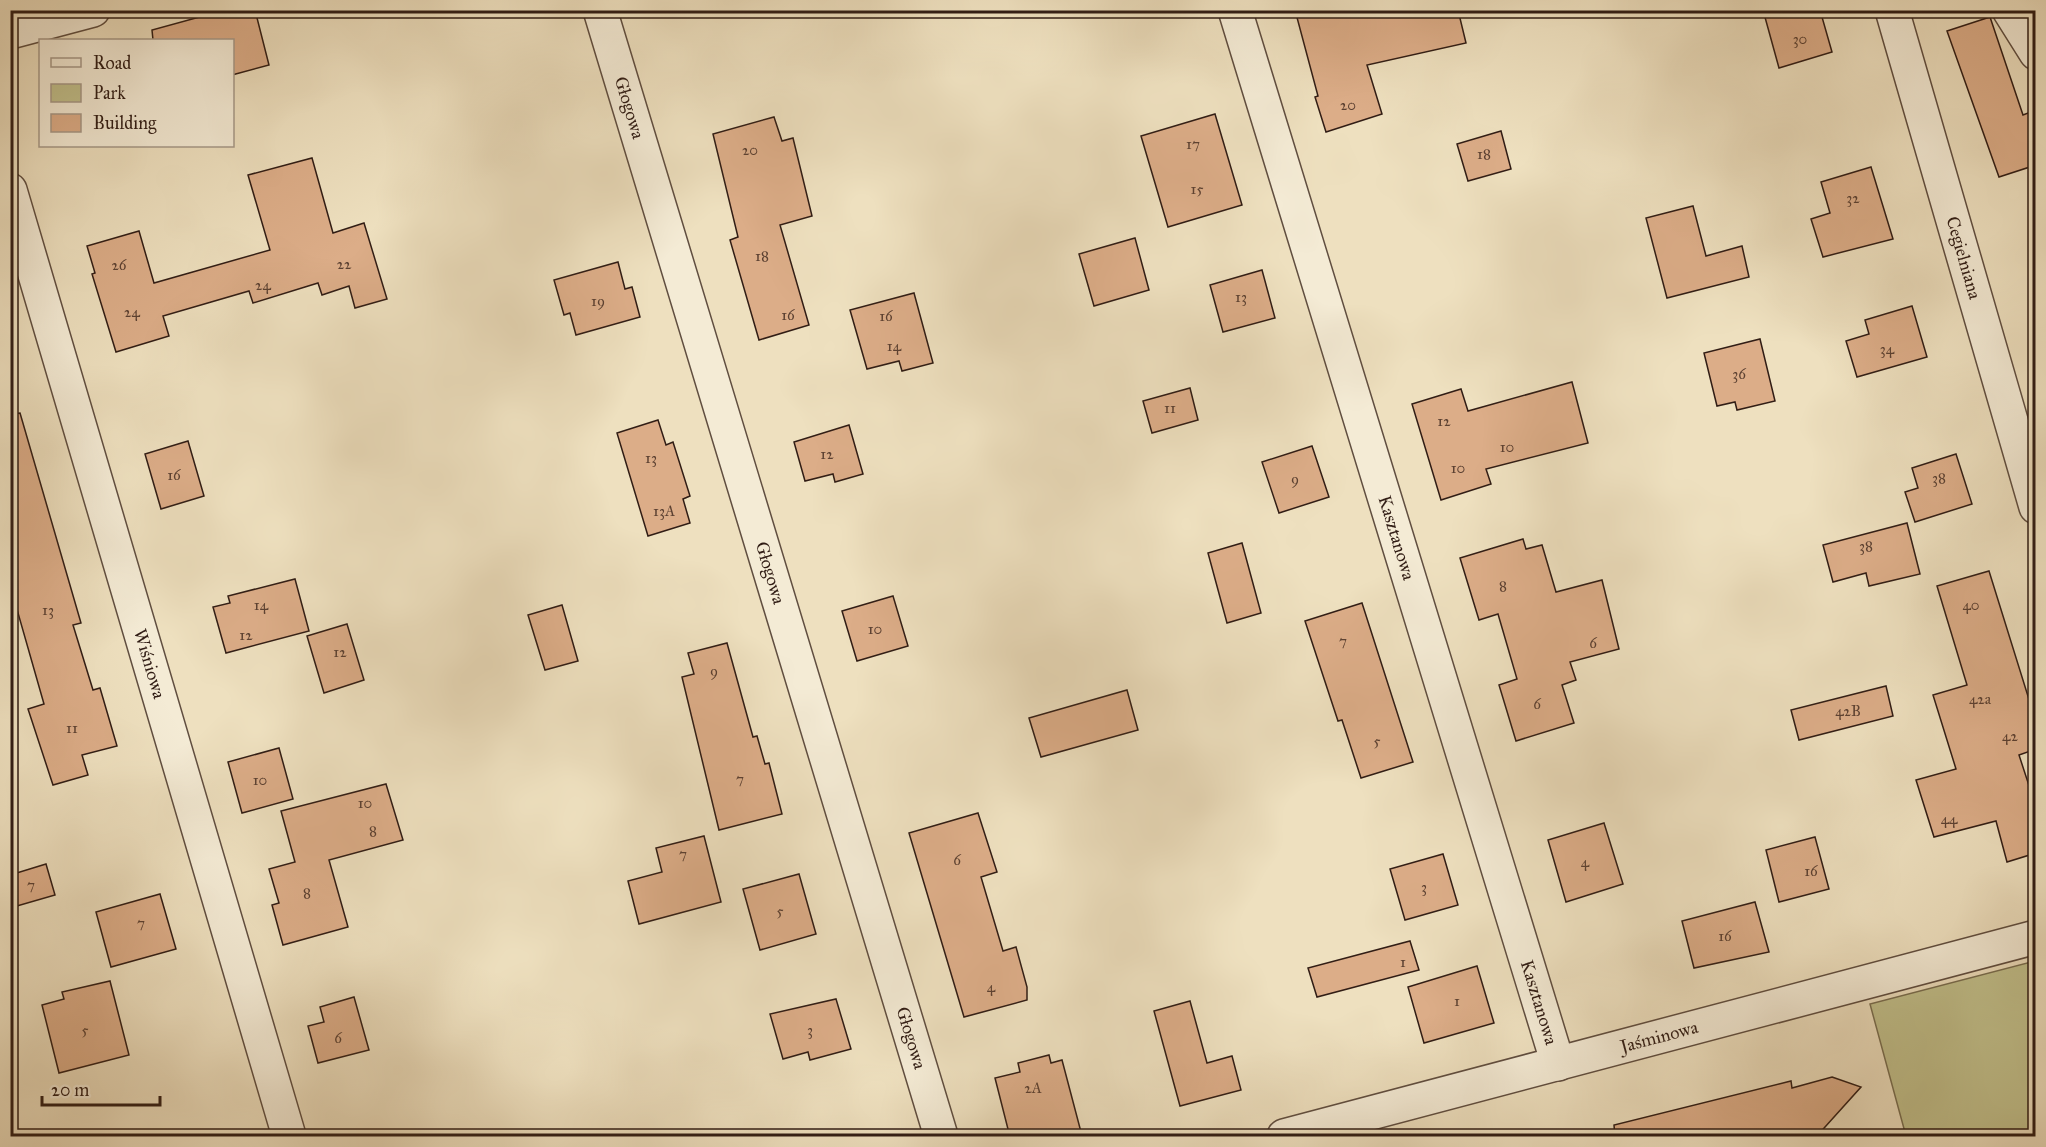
<svg xmlns="http://www.w3.org/2000/svg" width="2046" height="1147" font-family="'IM FELL Great Primer',serif">
<style>
.green{fill:#c1c08c;stroke:#796e50;stroke-width:1.5}
.building{fill:#dcad88;stroke:#311d15;stroke-width:1.5}
.lines{fill:none;stroke-linecap:round;stroke-linejoin:round}
.minor-casing{stroke:#604e40;stroke-width:36}
.minor{stroke:#f4ebd5;stroke-width:33}
.labels{text-anchor:middle;stroke-width:5;stroke-linejoin:round;paint-order:stroke}
.number-label{font-size:15px;fill:#5c4132}
.street-label{font-size:18px;fill:#311d15;stroke:#f4ebd5}
</style>
<rect width="100%" height="100%" fill="#eee0bf"/>
<filter id="stains"><feTurbulence type="fractalNoise" baseFrequency=".00333" numOctaves="4"/><feColorMatrix values="0 0 0 0 .2 0 0 0 0 .09 0 0 0 0 .02 0 0 0 .5 -.17"/></filter>
<radialGradient id="worn" r=".72"><stop offset=".6" stop-color="#630" stop-opacity="0"/><stop offset="1" stop-color="#630" stop-opacity=".3"/></radialGradient>
<path class="green" d="M 2035,961 L 2035,1136 L 1906,1136 L 1870,1004 Z"/>
<g class="building">
<path d="M 225,10 L 255,10 L 269,65 L 232,75 L 232,40 L 153,40 L 152,30 Z"/>
<path d="M 1295,10 L 1458,10 L 1466,43 L 1367,65 L 1382,114 L 1326,132 L 1315,97 L 1318,96 Z"/>
<path d="M 1763,10 L 1820,10 L 1832,52 L 1779,68 Z"/>
<path d="M 1990,17 L 2023,115 L 2036,110 L 2036,165 L 1999,177 L 1947,31 Z"/>
<path d="M 1215,114 L 1242,205 L 1168,227 L 1141,136 Z"/>
<path d="M 774,117 L 782,141 L 793,138 L 812,216 L 780,225 L 809,325 L 759,340 L 730,240 L 738,237 L 713,134 Z"/>
<path d="M 1501,131 L 1511,169 L 1468,181 L 1457,144 Z"/>
<path d="M 312,158 L 333,233 L 364,223 L 387,299 L 355,308 L 349,286 L 322,295 L 318,283 L 253,303 L 249,291 L 163,316 L 169,336 L 116,352 L 92,274 L 95,273 L 87,246 L 139,231 L 154,283 L 270,250 L 248,175 Z"/>
<path d="M 1871,167 L 1893,239 L 1823,257 L 1811,219 L 1830,213 L 1821,182 Z"/>
<path d="M 1693,206 L 1706,256 L 1742,246 L 1749,277 L 1667,298 L 1646,218 Z"/>
<path d="M 1135,238 L 1149,290 L 1094,306 L 1079,254 Z"/>
<path d="M 618,262 L 625,289 L 632,287 L 640,317 L 576,335 L 570,313 L 564,315 L 554,280 Z"/>
<path d="M 1262,270 L 1275,318 L 1223,332 L 1210,285 Z"/>
<path d="M 914,293 L 933,363 L 902,371 L 899,361 L 867,369 L 850,310 Z"/>
<path d="M 1912,306 L 1927,357 L 1857,377 L 1846,341 L 1869,334 L 1865,320 Z"/>
<path d="M 1760,339 L 1775,401 L 1737,410 L 1735,402 L 1717,406 L 1704,353 Z"/>
<path d="M 1572,382 L 1588,443 L 1486,469 L 1491,484 L 1441,500 L 1412,404 L 1461,389 L 1468,411 Z"/>
<path d="M 1190,388 L 1198,420 L 1152,433 L 1143,401 Z"/>
<path d="M 20,413 L 81,623 L 73,625 L 93,690 L 100,688 L 117,746 L 82,755 L 88,775 L 53,785 L 28,709 L 44,704 L 10,585 L 10,414 Z"/>
<path d="M 658,420 L 666,445 L 673,442 L 690,496 L 683,499 L 690,523 L 648,536 L 617,433 Z"/>
<path d="M 849,425 L 863,474 L 835,482 L 833,474 L 805,481 L 794,442 Z"/>
<path d="M 188,441 L 204,496 L 161,509 L 145,454 Z"/>
<path d="M 1312,446 L 1329,497 L 1279,513 L 1262,462 Z"/>
<path d="M 1956,454 L 1972,504 L 1915,522 L 1905,492 L 1918,488 L 1912,468 Z"/>
<path d="M 1907,523 L 1920,574 L 1869,586 L 1866,573 L 1833,582 L 1823,545 Z"/>
<path d="M 1523,539 L 1526,549 L 1542,545 L 1556,592 L 1602,580 L 1619,649 L 1570,662 L 1576,680 L 1562,685 L 1574,723 L 1516,741 L 1499,685 L 1517,679 L 1498,614 L 1479,620 L 1460,558 Z"/>
<path d="M 1242,543 L 1261,613 L 1227,623 L 1208,553 Z"/>
<path d="M 1989,571 L 2036,722 L 2036,749 L 2019,755 L 2036,807 L 2036,853 L 2007,862 L 1996,821 L 1934,837 L 1916,780 L 1956,769 L 1933,695 L 1967,685 L 1937,586 Z"/>
<path d="M 295,579 L 309,631 L 226,653 L 213,607 L 230,603 L 228,596 Z"/>
<path d="M 893,596 L 908,646 L 857,661 L 842,611 Z"/>
<path d="M 1362,603 L 1413,762 L 1361,778 L 1342,720 L 1338,721 L 1305,621 Z"/>
<path d="M 562,605 L 578,661 L 545,670 L 528,615 Z"/>
<path d="M 347,624 L 364,680 L 324,693 L 307,636 Z"/>
<path d="M 727,643 L 753,737 L 757,736 L 765,764 L 769,763 L 782,814 L 719,830 L 682,677 L 694,674 L 688,653 Z"/>
<path d="M 1886,686 L 1893,716 L 1799,740 L 1791,710 Z"/>
<path d="M 1127,690 L 1138,730 L 1041,757 L 1029,718 Z"/>
<path d="M 279,748 L 293,799 L 242,813 L 228,762 Z"/>
<path d="M 386,784 L 403,840 L 329,860 L 348,927 L 283,945 L 272,905 L 279,903 L 269,869 L 295,862 L 281,811 Z"/>
<path d="M 978,813 L 997,872 L 981,877 L 1003,951 L 1016,947 L 1027,987 L 1027,1000 L 964,1017 L 909,833 Z"/>
<path d="M 1604,823 L 1623,884 L 1566,902 L 1548,840 Z"/>
<path d="M 704,836 L 721,902 L 639,924 L 628,881 L 662,872 L 656,848 Z"/>
<path d="M 1815,837 L 1829,889 L 1779,902 L 1766,850 Z"/>
<path d="M 1443,854 L 1458,905 L 1405,920 L 1390,869 Z"/>
<path d="M 46,864 L 55,895 L 10,908 L 10,875 Z"/>
<path d="M 799,874 L 816,934 L 760,950 L 743,889 Z"/>
<path d="M 160,894 L 176,949 L 111,967 L 96,912 Z"/>
<path d="M 1755,902 L 1769,952 L 1694,968 L 1682,921 Z"/>
<path d="M 1410,941 L 1419,970 L 1317,997 L 1308,968 Z"/>
<path d="M 1477,966 L 1494,1023 L 1424,1043 L 1408,987 Z"/>
<path d="M 110,981 L 129,1055 L 59,1073 L 42,1005 L 64,999 L 62,992 Z"/>
<path d="M 354,997 L 369,1050 L 318,1063 L 308,1026 L 324,1022 L 320,1007 Z"/>
<path d="M 836,999 L 851,1049 L 810,1060 L 808,1052 L 783,1059 L 770,1014 Z"/>
<path d="M 1190,1001 L 1207,1063 L 1232,1056 L 1241,1090 L 1180,1106 L 1154,1011 Z"/>
<path d="M 1049,1055 L 1051,1063 L 1062,1060 L 1081,1132 L 1064,1137 L 1010,1137 L 995,1078 L 1020,1072 L 1018,1063 Z"/>
<path d="M 1832,1077 L 1861,1087 L 1816,1137 L 1615,1137 L 1614,1125 L 1791,1081 L 1792,1088 Z"/>
</g>
<g class="lines">
<defs>
<g id="minor">
<path id="s1" d="M 600,10 L 941,1136"/>
<path id="s2" d="M 1235,10 L 1558,1064"/>
<path id="s3" d="M 1892,10 L 2036,507"/>
<path d="M 2009,10 L 2036,53"/>
<path d="M 10,32 L 93,10"/>
<path id="s4" d="M 10,190 L 289,1136"/>
<path id="s5" d="M 1284,1136 L 2036,937"/>
</g>
</defs>
<use href="#minor" class="minor-casing"/>
<use href="#minor" class="minor"/>
</g>
<g class="labels">
<g class="number-label">
<text x="1800" y="44">30</text>
<text x="1348" y="110">20</text>
<text x="1193" y="149">17</text>
<text x="750" y="155">20</text>
<text x="1484" y="159">18</text>
<text x="1197" y="194">15</text>
<text x="1853" y="203">32</text>
<text x="762" y="261">18</text>
<text x="344" y="269">22</text>
<text x="119" y="270">26</text>
<text x="263" y="290">24</text>
<text x="1241" y="302">13</text>
<text x="598" y="306">19</text>
<text x="132" y="317">24</text>
<text x="788" y="320">16</text>
<text x="886" y="321">16</text>
<text x="894" y="351">14</text>
<text x="1887" y="354">34</text>
<text x="1739" y="379">36</text>
<text x="1170" y="413">11</text>
<text x="1444" y="426">12</text>
<text x="1507" y="452">10</text>
<text x="827" y="459">12</text>
<text x="651" y="463">13</text>
<text x="1458" y="473">10</text>
<text x="174" y="480">16</text>
<text x="1939" y="483">38</text>
<text x="1295" y="484">9</text>
<text x="664" y="516">13A</text>
<text x="1866" y="551">38</text>
<text x="1503" y="591">8</text>
<text x="261" y="610">14</text>
<text x="1971" y="610">40</text>
<text x="48" y="615">13</text>
<text x="875" y="634">10</text>
<text x="246" y="640">12</text>
<text x="1343" y="646">7</text>
<text x="1593" y="648">6</text>
<text x="340" y="657">12</text>
<text x="714" y="676">9</text>
<text x="1980" y="704">42a</text>
<text x="1537" y="709">6</text>
<text x="1848" y="716">42B</text>
<text x="72" y="733">11</text>
<text x="2010" y="741">42</text>
<text x="1377" y="746">5</text>
<text x="740" y="784">7</text>
<text x="260" y="785">10</text>
<text x="365" y="808">10</text>
<text x="1949" y="824">44</text>
<text x="373" y="836">8</text>
<text x="683" y="859">7</text>
<text x="957" y="865">6</text>
<text x="1585" y="867">4</text>
<text x="1811" y="876">16</text>
<text x="31" y="890">7</text>
<text x="1424" y="892">3</text>
<text x="307" y="898">8</text>
<text x="780" y="916">5</text>
<text x="141" y="928">7</text>
<text x="1725" y="941">16</text>
<text x="1403" y="967">1</text>
<text x="991" y="992">4</text>
<text x="1457" y="1006">1</text>
<text x="85" y="1035">5</text>
<text x="810" y="1035">3</text>
<text x="338" y="1043">6</text>
<text x="1033" y="1093">2A</text>
</g>
<g class="street-label">
<text dy="6" stroke="none"><textPath href="#s1" startOffset="102">Głogowa</textPath></text>
<text dy="6" stroke="none"><textPath href="#s3" startOffset="258">Cegielniana</textPath></text>
<text dy="6" stroke="none"><textPath href="#s2" startOffset="552">Kasztanowa</textPath></text>
<text dy="6" stroke="none"><textPath href="#s1" startOffset="588">Głogowa</textPath></text>
<text dy="6" stroke="none"><textPath href="#s4" startOffset="494">Wiśniowa</textPath></text>
<text dy="6" stroke="none"><textPath href="#s2" startOffset="1038">Kasztanowa</textPath></text>
<text dy="6" stroke="none"><textPath href="#s5" startOffset="388">Jaśminowa</textPath></text>
<text dy="6" stroke="none"><textPath href="#s1" startOffset="1074">Głogowa</textPath></text>
</g>
</g>
<rect width="2046" height="1147" fill="none" stroke="#eee0bf" stroke-width="36"/>
<rect x="12" y="12" width="2022" height="1123" fill="none" stroke="#311d15" stroke-width="3"/>
<rect x="18" y="18" width="2010" height="1111" fill="none" stroke="#311d15" stroke-width="1.5"/>
<rect x="39" y="39" width="195" height="108" fill="#f4ebd5" stroke="#a69988" stroke-width="1.5"/>
<rect x="51" y="58" width="30" height="9" fill="#f4ebd5" stroke="#a69988" stroke-width="1.5"/>
<text x="93" y="69" font-size="18" fill="#311d15">Road</text>
<rect x="51" y="84" width="30" height="18" fill="#c1c08c" stroke="#a69988" stroke-width="1.5"/>
<text x="93" y="99" font-size="18" fill="#311d15">Park</text>
<rect x="51" y="114" width="30" height="18" fill="#dcad88" stroke="#a69988" stroke-width="1.5"/>
<text x="93" y="129" font-size="18" fill="#311d15">Building</text>
<path d="M42 1096v9h118v-9" fill="none" stroke="#311d15" stroke-width="3"/>
<text x="51" y="1096" font-size="18" fill="#311d15" stroke="#f4ebd5" stroke-width="4.5" paint-order="stroke">20 m</text>
<rect width="100%" height="100%" filter="url(#stains)"/>
<rect width="100%" height="100%" fill="url(#worn)"/>
</svg>
